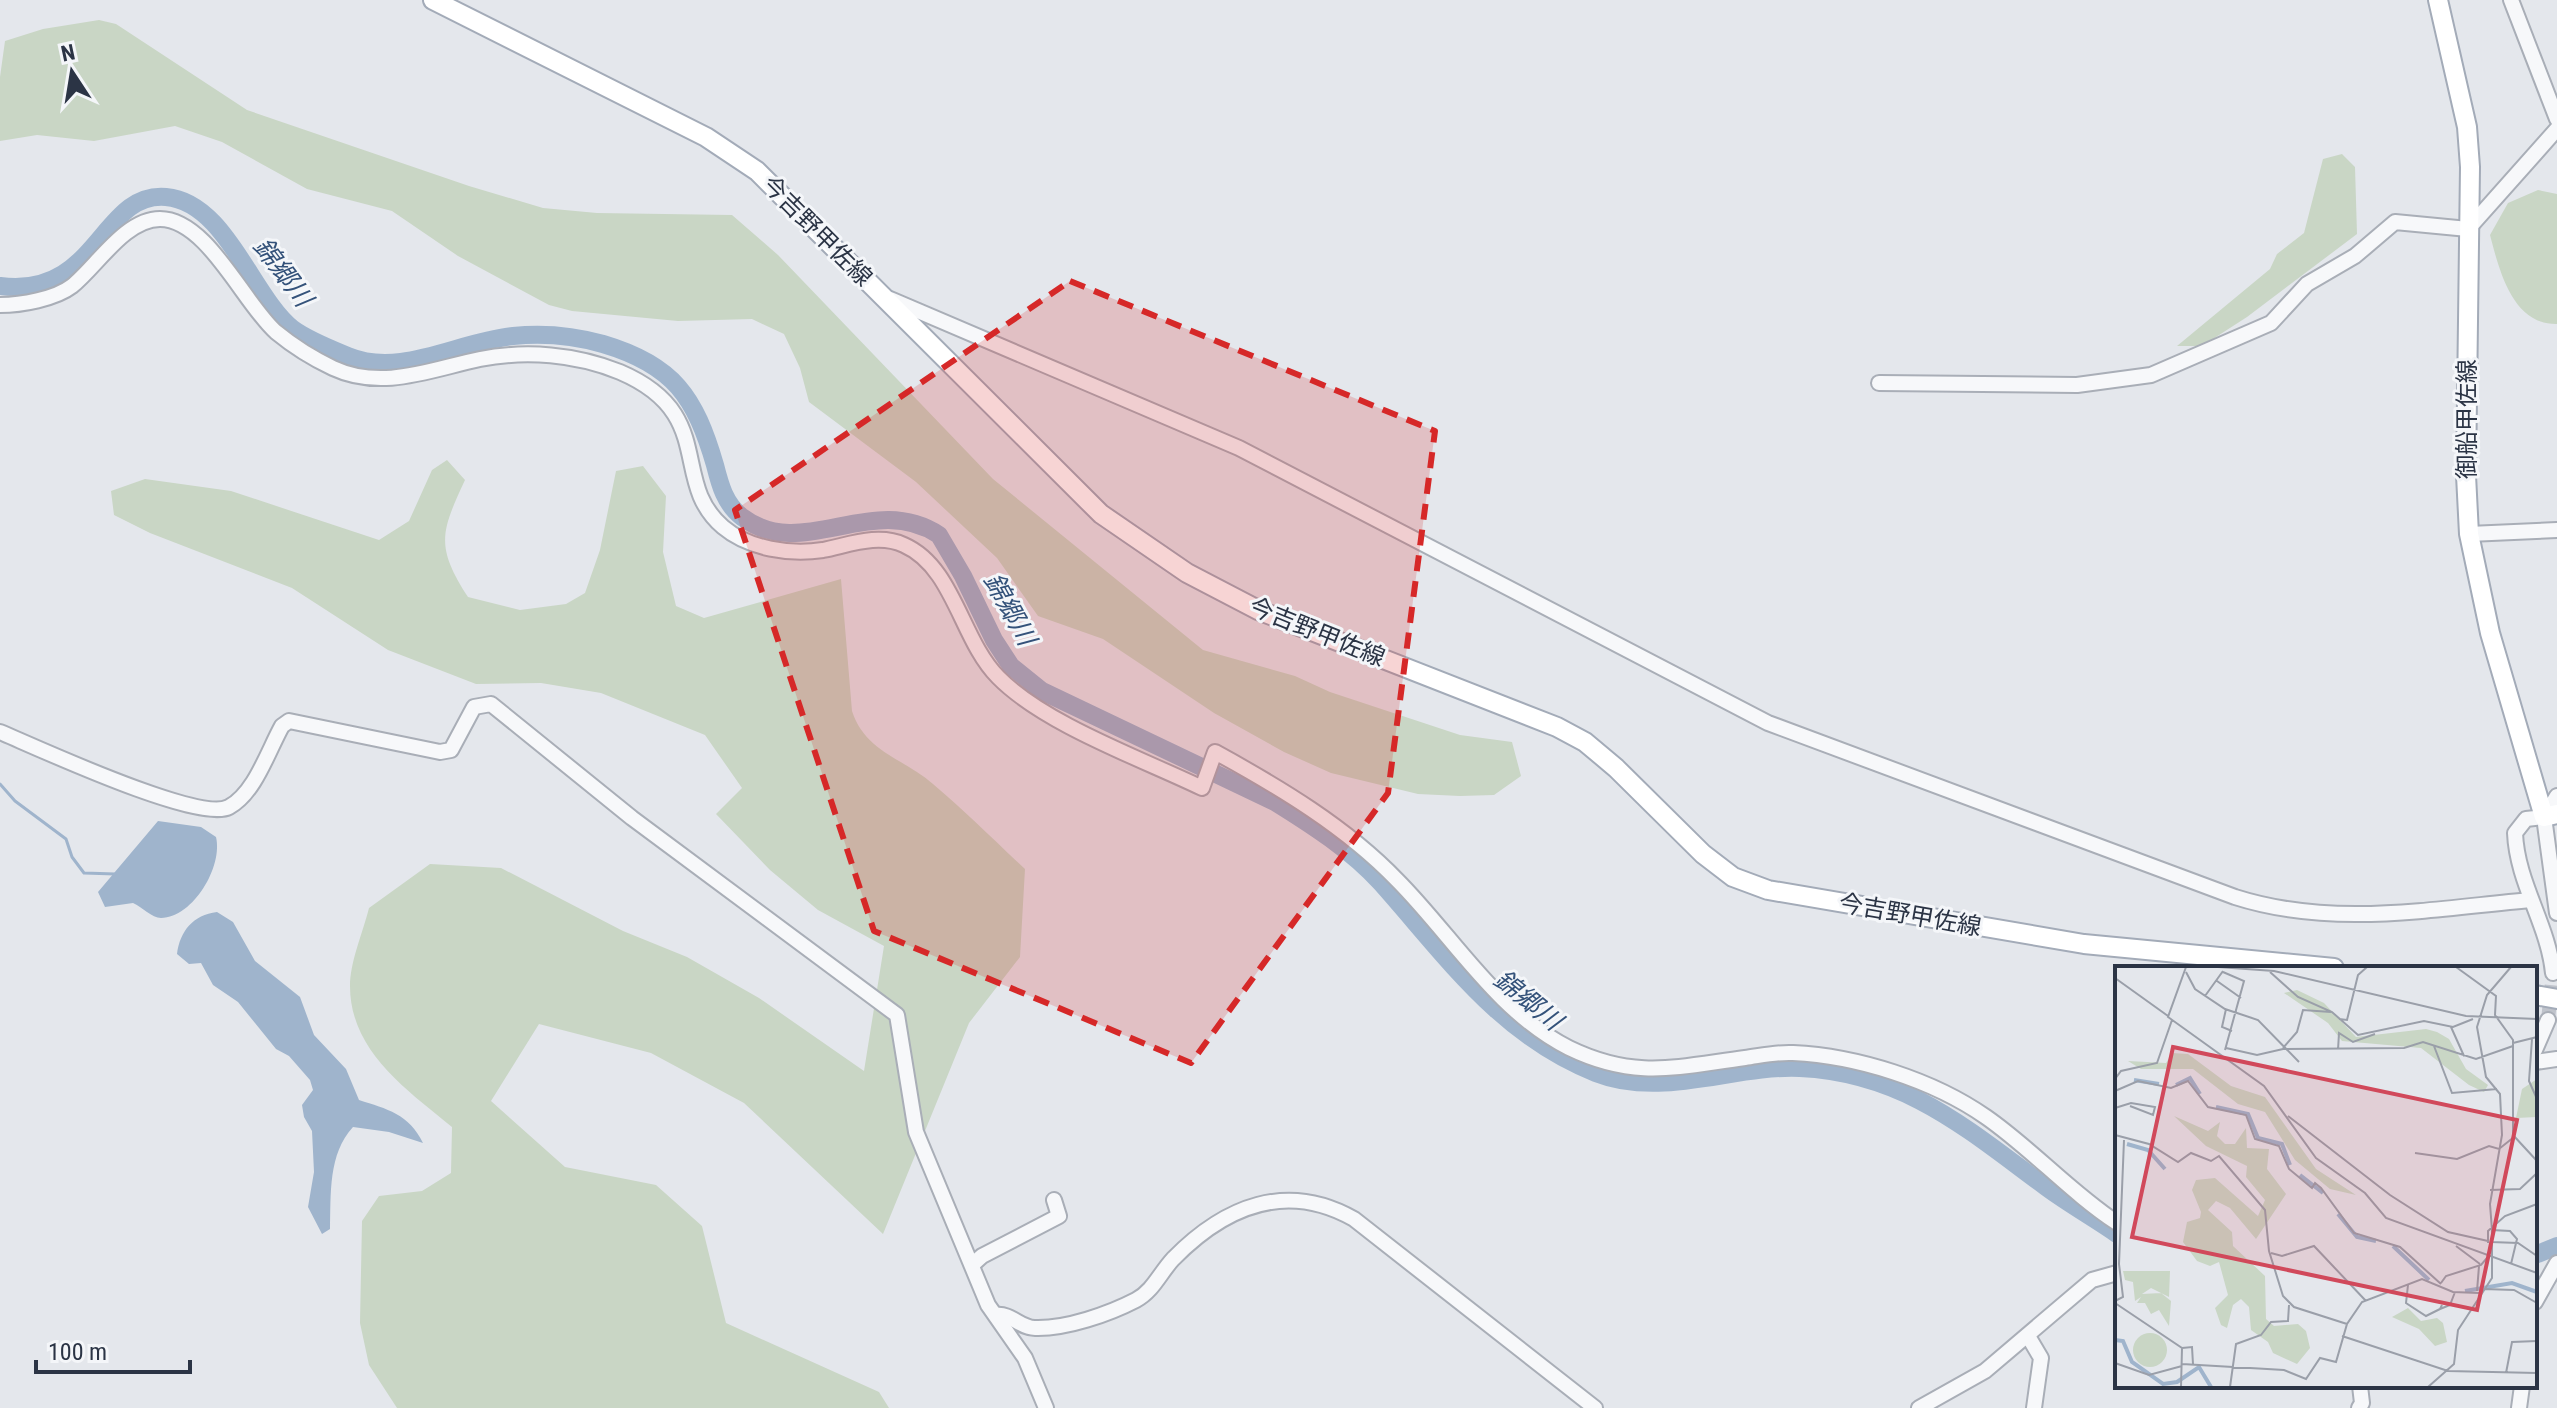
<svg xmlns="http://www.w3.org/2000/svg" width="2557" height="1408" font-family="'Roboto Condensed','Noto Sans JP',sans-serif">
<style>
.green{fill:#c9d6c5}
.water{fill:#9fb4cc}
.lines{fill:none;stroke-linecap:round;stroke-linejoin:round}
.stream{stroke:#9fb4cc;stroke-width:3}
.river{stroke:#9fb4cc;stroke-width:18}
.minor-tunnel{stroke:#bfc3cb;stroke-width:14;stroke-dasharray:14 7;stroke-linecap:butt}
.minor-casing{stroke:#a9aeb7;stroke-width:18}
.major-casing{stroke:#a3abb8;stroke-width:22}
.minor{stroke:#f7f8fa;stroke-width:14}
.major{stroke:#fff;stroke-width:18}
.marked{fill:#d62828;fill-opacity:0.2;stroke:#d62828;stroke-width:6;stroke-dasharray:16 10;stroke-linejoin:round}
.labels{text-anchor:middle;stroke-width:6;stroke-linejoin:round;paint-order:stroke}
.street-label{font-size:24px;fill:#2b3445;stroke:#f4f6f9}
.water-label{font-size:26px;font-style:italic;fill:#34527a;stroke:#f4f6f9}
.inset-river{fill:none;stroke:#9fb4cc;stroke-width:4}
.inset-road{fill:none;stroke:#9a9fa9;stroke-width:2}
.view{fill:#d1495b;fill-opacity:0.15;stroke:#d1495b;stroke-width:4}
.inset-edge{fill:none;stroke:#2b3445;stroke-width:4}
</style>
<rect width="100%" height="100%" fill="#e4e7ec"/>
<g class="green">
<path d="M 99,20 L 116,24 L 247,110 L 469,186 L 543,208 L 597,213 L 732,215 L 778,255 L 993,479 L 1203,650 L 1295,676 L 1330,692 L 1460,735 L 1512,742 L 1521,776 L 1494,795 L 1460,796 L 1418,794 L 1331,773 L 1284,752 L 1214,713 L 1103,639 L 1038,616 L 997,558 L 916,482 L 809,402 L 800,368 L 784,334 L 752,319 L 678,321 L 572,311 L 549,305 L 458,256 L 392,211 L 307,189 L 222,142 L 175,126 L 94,141 L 37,135 L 0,141 L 0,77 L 5,41 L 43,29 Z"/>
<path d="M 2342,154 L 2355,167 L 2357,234 L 2247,317 L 2202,346 L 2177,346 L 2270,269 L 2277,254 L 2304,233 L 2323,159 Z"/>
<path d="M 2538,190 L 2557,194 L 2557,324 C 2512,325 2499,269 2490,235 L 2508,203 Z"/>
<path d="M 447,460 L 465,480 C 441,532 435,546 468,597 L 520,610 L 566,604 L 585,593 L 600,550 L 616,471 L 643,466 L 666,496 L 663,552 L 676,606 L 704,618 L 841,579 L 852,711 C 865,752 905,759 933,784 C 965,811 994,840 1025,869 L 1020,957 L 969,1023 L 883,1234 L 744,1103 L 651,1053 L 539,1024 L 491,1101 L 565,1167 L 656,1185 L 702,1226 L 726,1323 L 879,1392 L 889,1408 L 397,1408 L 369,1365 L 360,1323 L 362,1221 L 379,1196 L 422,1191 L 451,1173 L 452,1127 C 407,1090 350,1051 350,986 C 350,962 363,932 369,908 L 430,864 L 501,868 L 623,931 L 687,957 L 759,998 L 864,1071 L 884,946 L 818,910 L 770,870 L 716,814 L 742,788 L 705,735 L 601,693 L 541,683 L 476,684 L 388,650 L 292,588 L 150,533 L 114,515 L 111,491 L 145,479 L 231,491 L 379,540 L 409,521 L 432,470 Z"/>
</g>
<g class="water">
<path d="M 158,821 L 201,827 L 216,837 C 223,866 194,917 161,918 C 152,918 142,907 133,903 L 105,907 L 98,892 Z"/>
<path d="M 217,912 L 233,922 L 255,961 L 300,997 L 314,1035 L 346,1069 L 359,1100 C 387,1109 409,1114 423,1143 L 389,1132 L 353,1127 C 328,1154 331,1194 330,1229 L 322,1234 L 308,1207 L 314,1172 L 312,1131 L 304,1117 L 302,1105 L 313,1090 L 310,1080 L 289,1056 L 276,1049 L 238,1002 L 213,985 L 201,963 L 189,964 L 177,954 C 180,931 193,915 217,912 Z"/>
</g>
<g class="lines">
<path class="stream" d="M 0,784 L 15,801 L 66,839 L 72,857 L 84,873 L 115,874"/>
<g class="river">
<path d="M 0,286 C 98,299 101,191 166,197 C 226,202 252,297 293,329 C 308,340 331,349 348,356 C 401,378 459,341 513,336 C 542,333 575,336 603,344 C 674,365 695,397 715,465 C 720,485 725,504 742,517 C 803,563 872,491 939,535 L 963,576 L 994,640 L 1011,666 L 1042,691 L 1275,802 C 1312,825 1351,850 1381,883 C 1446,956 1501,1036 1596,1073 C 1662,1099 1733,1065 1800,1068 C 1905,1073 1967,1129 2046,1187 C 2069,1204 2094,1218 2117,1234"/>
<path d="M 2535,1255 L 2557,1246"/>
</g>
<path class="minor-tunnel" d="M 2548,1020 L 2553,973"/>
<defs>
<g id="minor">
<path d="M 2511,0 L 2557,119"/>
<path d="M 890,299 L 1239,448 L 1768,723 L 2235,897 C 2332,928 2431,909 2530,900"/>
<path d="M 0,305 C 21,305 55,299 72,286 C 97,266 125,219 160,219 C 207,219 244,304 276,332 C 293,346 314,359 333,368 C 382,391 432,369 480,359 C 526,350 576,354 620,372 C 718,414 669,481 723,527 C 749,549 790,555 823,550 C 849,545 878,533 904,545 C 954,567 961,640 998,677 C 1044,724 1142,759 1202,788 L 1215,752 C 1279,787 1346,827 1397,880 C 1452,935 1497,1012 1569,1048 C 1635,1080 1676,1067 1745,1058 C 1760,1056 1777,1052 1793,1053 C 1857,1056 1933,1080 1986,1117 C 2032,1149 2070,1192 2117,1223"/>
<path d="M 1879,383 L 2077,385 L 2151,375 L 2271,323 L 2307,284 L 2355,256 L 2395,222 L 2468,229 L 2557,129"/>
<path d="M 2469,534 L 2557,530"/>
<path d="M 0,732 C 38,748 199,823 229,807 C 255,793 268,751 282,726 L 289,721 L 440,752 L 451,750 L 474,707 L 491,704 L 632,818 L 897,1015 L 916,1132 L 988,1305 L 1025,1358 L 1046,1408"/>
<path d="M 2544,817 L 2526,819 L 2515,833 C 2517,883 2548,924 2553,973"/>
<path d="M 2544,817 L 2557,913"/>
<path d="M 2544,817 L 2557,796"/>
<path d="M 2535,1050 L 2548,1020"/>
<path d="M 2535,1062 L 2557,1059"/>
<path d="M 972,1265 L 982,1256 L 1059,1216 L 1054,1200"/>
<path d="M 2535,1302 L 2557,1263"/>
<path d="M 996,1315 C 1011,1313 1020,1328 1035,1328 C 1066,1329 1109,1314 1136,1300 C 1153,1291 1160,1273 1173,1259 C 1225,1206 1287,1181 1354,1219 L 1595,1408"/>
<path d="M 2028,1336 L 2041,1358 L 2034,1408"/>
<path d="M 1919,1408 L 1985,1371 L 2092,1280 L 2117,1273"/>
<path d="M 2359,1408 L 2362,1403 L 2360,1386"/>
<path d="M 2519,1408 L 2522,1386"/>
</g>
<g id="major">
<path d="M 433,0 L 706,137 L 757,171 L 1101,514 L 1187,573 L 1258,610 L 1557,727 L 1585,742 L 1616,768 L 1703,854 L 1733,877 L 1768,890 L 2084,944 L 2334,968"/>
<path d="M 2438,0 L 2467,127 L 2470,167 L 2466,475 L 2469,534 L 2490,633 L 2544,817 L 2557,814"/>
<path d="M 2535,995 L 2557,999"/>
</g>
</defs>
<use href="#minor" class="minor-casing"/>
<use href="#major" class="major-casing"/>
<use href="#minor" class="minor"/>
<use href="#major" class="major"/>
</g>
<path class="marked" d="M 1070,281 L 1435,431 L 1388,793 L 1191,1063 L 874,931 L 735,510 Z"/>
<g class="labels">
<g class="street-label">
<text transform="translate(817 231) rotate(45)" y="8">今吉野甲佐線</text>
<text transform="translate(2467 419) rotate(-90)" y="8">御船甲佐線</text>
<text transform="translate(1317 632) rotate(22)" y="8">今吉野甲佐線</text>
<text transform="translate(1910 915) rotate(10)" y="8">今吉野甲佐線</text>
</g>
<g class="water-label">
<text transform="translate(283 272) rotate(53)" y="9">錦郷川</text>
<text transform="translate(1010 609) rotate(61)" y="9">錦郷川</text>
<text transform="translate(1528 1000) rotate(39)" y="9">錦郷川</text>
</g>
</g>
<g transform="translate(2115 966)">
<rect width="422" height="422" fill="#e4e7ec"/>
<path d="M 182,24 L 209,37 L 241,71 L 311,63 L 322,66 L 334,73 L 351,103 L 373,119 L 369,126 L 354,119 L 306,82 L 227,75 L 213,57 L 169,27 ZM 57,87 L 73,88 L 116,120 L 150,131 L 201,203 L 241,229 L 215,223 L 180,194 L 150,146 L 123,138 L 78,103 L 26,103 L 13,95 L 51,97 ZM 422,113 L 422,151 L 401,152 L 407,123 ZM 59,150 L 93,165 L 105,156 L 102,170 L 110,178 L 120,178 L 131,162 L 132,182 L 154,183 L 152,203 L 171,228 L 141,273 L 115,242 L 101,235 L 93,244 L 117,266 L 118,280 L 150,310 L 151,353 L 159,360 L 183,358 L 191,365 L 195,382 L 182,398 L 158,387 L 153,376 L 136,364 L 134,341 L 126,333 L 118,339 L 112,362 L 106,359 L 100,342 L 113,329 L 104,296 L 95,300 L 82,295 L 68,276 L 72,256 L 85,252 L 86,246 L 77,224 L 81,214 L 100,212 L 143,250 L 150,234 L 131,211 L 132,200 L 91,180 ZM 8,305 L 55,305 L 54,331 L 36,322 L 27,328 L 46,327 L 56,335 L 54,360 L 44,344 L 36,348 L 30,337 L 22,337 L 26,331 L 20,335 L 18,316 L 10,314 ZM 293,342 L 306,355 L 322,352 L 328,357 L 332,376 L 320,380 L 304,363 L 277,351 ZM18 384a17 17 0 1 1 34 0a17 17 0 1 1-34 0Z" fill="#c9d6c5"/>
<path class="inset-river" d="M 19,114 L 44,118M 61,119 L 75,112 L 85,128M 101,141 L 133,148 L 143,172 L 167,178 L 175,199M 12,178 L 33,184 L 50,203M 185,209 L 208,227M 223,248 L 242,271 L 261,275M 278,280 L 314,314M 350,325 L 397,317 L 422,326M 0,374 L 8,375 L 17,396 L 48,418 L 62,416 L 84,401 L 96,421"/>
<path class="inset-road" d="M 71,1 L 53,51 L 149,120 L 201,192 L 250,227 L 271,252 L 422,307M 103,1 L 159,5 L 351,50 L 422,53M 341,1 L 381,30 L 380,49 L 398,74 L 398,169 L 422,195M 71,6 L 80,23 L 110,43 L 143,54 L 184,96M 108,6 L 129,15 L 110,84M 155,6 L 183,31 L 217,46 L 243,69 L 309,55 L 338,61 L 358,53M 0,12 L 53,50M 102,15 L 126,32M 90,30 L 108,5M 111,43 L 107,61 L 117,65M 224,53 L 232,54 L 243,9 L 252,1M 336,61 L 349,90M 417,73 L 414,115 L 422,133M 398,77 L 422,71M 319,80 L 337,127 L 382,123M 111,82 L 142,89 L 168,83 L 289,82 L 308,76 L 361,93 L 398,80M 168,82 L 182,66 L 188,44 L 216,46M 223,84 L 224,67 L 238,76 L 260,68M 0,113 L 6,105 L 42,97 L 57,54M 0,125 L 23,115 L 56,122 L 73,115 L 93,141 L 131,149 L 140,173 L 164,180 L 174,203 L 197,222 L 200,217 L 206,222 L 239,267 L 285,281 L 326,318M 0,142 L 16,137 L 40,141 L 38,149 L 15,140M 173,150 L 275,229 L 333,266 L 373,275M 0,169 L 34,178 L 63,196 L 76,187 L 96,195 L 104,190 L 150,244 L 154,285 L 168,330 L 179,341 L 232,358M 300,187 L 342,193 L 374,180 L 384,183 L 399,171M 375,224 L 405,223 L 422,207M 376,276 L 403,277 L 422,290M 373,277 L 373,265 L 390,250 L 422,238M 341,280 L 365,298M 156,287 L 167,290 L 199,280 L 251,335M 396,298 L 402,273 L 395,265 L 377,264 L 375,238 L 387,169 L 385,128 L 371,111 L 362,61 L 372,29 L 396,1M 326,317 L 331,310 L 366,299 L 372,292M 293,319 L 291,337 L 311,350 L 325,343M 369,323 L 399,324 L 422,337M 362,325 L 364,300M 0,335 L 8,331 L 4,298 L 9,174M 0,337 L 67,382 L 66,421M 327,339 L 325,343 L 335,339 L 340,326M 227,370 L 333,405 L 422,407M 67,382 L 77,381 L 78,398M 0,397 L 34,409 L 67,400M 67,398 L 169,404 L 191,413 L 205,392 L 221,396 L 232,358 L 247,336 L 307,313 L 338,326 L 364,327M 391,407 L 397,376 L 422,375M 115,421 L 121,378 L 146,369 L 156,356 L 173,355 L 174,339M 313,421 L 339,398 L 343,364 L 377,312 L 377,264"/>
<path class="view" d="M 58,81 L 402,154 L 362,344 L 17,271 Z"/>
<rect width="422" height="422" class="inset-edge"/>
</g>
<g transform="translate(72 72) rotate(348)" stroke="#f4f6f9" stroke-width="6" paint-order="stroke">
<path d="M0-6L14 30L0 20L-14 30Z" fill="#2b3445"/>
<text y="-12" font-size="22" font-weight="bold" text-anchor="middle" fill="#2b3445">N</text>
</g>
<path d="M36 1360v12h154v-12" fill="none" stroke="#2b3445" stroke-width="4"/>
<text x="48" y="1360" font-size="24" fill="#2b3445" stroke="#f4f6f9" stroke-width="6" paint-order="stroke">100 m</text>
</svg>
